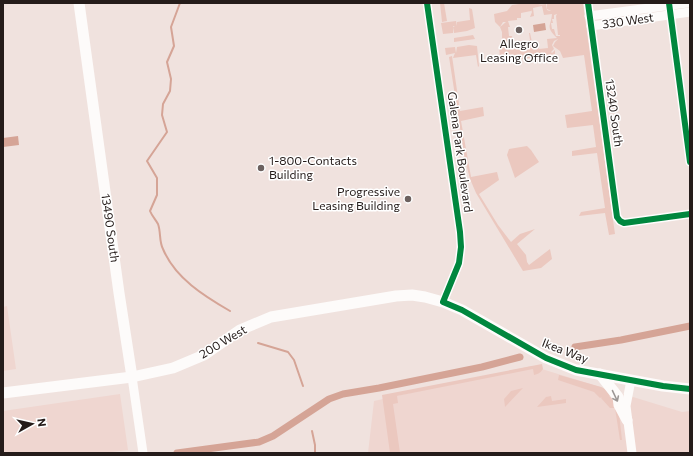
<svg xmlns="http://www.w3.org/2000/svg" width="693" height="456" font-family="Commissioner,sans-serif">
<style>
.built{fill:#efd6d0}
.green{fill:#ebc8bf;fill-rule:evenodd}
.water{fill:#d5a496}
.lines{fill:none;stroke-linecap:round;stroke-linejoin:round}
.stream{stroke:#d5a496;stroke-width:2}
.canal{stroke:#d5a496;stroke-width:7}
.minor{stroke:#fdfbfa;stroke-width:9}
.major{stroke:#fdfbfa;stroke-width:11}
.cycleway-casing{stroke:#fff;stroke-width:8}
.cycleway{stroke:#00873e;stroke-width:6}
.oneway{stroke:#9c9795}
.poi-dot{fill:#6c615f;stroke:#fff;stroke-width:1.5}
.labels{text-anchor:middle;stroke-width:3;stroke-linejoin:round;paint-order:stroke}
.street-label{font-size:12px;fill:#251c1a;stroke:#fff}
.poi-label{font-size:12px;fill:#251c1a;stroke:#fff}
</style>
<rect width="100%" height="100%" fill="#f0e2de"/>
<g class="built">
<path d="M 7,306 L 16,369 L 3,371 L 3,307 Z"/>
<path d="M 532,366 L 682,412 L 690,411 L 690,453 L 368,453 L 374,401 Z"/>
<path d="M 120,394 L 128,450 L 104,453 L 3,453 L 3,411 Z"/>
</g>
<g class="green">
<path d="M 440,3 L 444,3 L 447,21 L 442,22 Z"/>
<path d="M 526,3 L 544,3 L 538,5 L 546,4 L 547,10 L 550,11 L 551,11 L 547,9 L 547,3 L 583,3 L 590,54 L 584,55 L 590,54 L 615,234 L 609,235 L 605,213 L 579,216 L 581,212 L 605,208 L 597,153 L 572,156 L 572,151 L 596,147 L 593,125 L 567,128 L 565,115 L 592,111 L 584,55 L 563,58 L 560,51 L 553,46 L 555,42 L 558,39 L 554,41 L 552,45 L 554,49 L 551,52 L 552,53 L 555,50 L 555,54 L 522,59 L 517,55 L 500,58 L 499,46 L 501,41 L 504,42 L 502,40 L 502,32 L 500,27 L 506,22 L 503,22 L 500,27 L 495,22 L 494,14 L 507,11 L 512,5 ZM 542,6 L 544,15 L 552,14 C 551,27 545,26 557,38 L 547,39 L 548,48 L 539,49 L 538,41 L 532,42 L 530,33 L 529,33 L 530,40 L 506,44 L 505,43 L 513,42 L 512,36 L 509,36 L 508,27 L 510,27 L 508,21 L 517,20 L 517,18 L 521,18 L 521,13 L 531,11 L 531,10 L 532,12 L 530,17 L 534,16 L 533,8 ZM 557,14 L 556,16 L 558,35 L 560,35 L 560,36 L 556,36 L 554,29 L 552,29 L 551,23 L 553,23 L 552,19 L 554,19 L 554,15 Z"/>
<path d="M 469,8 L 472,9 L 475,28 L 467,31 L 454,33 L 453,27 L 455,26 L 453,26 L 453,33 L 443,34 L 441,23 L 456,21 L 457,26 L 457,22 L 470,20 Z"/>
<path d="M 473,35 L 475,39 L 454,42 L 454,38 Z"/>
<path d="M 469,45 L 477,46 L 479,66 L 478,67 L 476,55 L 453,58 L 455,53 L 446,55 L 445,48 L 455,47 L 456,53 L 457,47 Z"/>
<path d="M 452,56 L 460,111 L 483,107 L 484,116 L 461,121 L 471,177 L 497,172 L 499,180 L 479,194 L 498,225 L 511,242 L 520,234 L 535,229 L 517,244 L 526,255 L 527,262 L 529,265 L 550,249 L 552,259 L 541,268 L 523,271 L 476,193 L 470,179 L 465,160 L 449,57 Z"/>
<path d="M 527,146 L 531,150 L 539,162 L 515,178 L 507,155 L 509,149 Z"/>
<path d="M 542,364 L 543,369 C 541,372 539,374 534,375 L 533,369 L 397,396 L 398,403 L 393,404 L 400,453 L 390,453 L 382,395 Z"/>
<path d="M 559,375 L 601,387 L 612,393 L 609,396 L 618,404 L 622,440 L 620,440 L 615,408 L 610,408 L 601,398 L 602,397 L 600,398 L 594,392 L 558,380 Z"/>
<path d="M 523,388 L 505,407 L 504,399 L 511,391 Z"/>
<path d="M 551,396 L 552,401 L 566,399 L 566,403 L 537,407 L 546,397 Z"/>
</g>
<g class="water">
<path d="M 545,23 L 546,30 L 534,32 L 533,25 Z"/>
<path d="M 18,136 L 19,145 L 3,147 L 3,138 Z"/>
</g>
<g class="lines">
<g class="stream">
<path d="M 180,3 L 171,27 L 174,46 L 167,62 L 171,79 L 170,91 L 163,104 L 162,115 L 167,132 L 147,161 L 157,178 L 157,195 L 150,211 C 152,216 156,220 158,224 C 161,232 159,242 163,249 C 175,278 204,296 230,311"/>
<path d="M 258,343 L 288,352 L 294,360 L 303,386"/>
<path d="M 312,431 L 315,445 L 315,453"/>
</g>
<g class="canal">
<path d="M 575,347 L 621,340 L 690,326"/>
<path d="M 177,453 L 259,442 L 273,436 L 329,399 L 343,394 L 379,388 L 482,367 L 520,357"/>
</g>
<g class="minor">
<path d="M 427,3 L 460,232 L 461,247 L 459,263 L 443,302"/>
<path d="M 588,3 L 617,217 L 620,221 L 624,223 L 690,214"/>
<path d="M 669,3 L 690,162"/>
<path d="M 589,16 L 687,3"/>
<path d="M 591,26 L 690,12"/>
<path d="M 132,377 L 143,453"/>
<path d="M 631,380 L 626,406 L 632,453"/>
</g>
<g class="major">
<path d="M 79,3 L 119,293 L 132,377"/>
<path d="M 600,374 L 618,397 L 619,405 L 627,420"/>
<path d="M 3,393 L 132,377 L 173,368 L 204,355 L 240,330 L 271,317 L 396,296 L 412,295 L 425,297 L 443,302 L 462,310 L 546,358 L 576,370 L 663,386 L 690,389"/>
</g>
<defs>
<g id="cycleway">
<path d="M 427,3 L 460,232 L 461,247 L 459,263 L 443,302 L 462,310 L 546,358 L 576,370 L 663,386 L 690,389"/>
<path d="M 588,3 L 617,217 L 620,221 L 624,223 L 690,214"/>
<path d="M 669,3 L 690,162"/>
</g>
</defs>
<use href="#cycleway" class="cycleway-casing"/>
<use href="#cycleway" class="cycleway"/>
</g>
<defs><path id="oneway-shaft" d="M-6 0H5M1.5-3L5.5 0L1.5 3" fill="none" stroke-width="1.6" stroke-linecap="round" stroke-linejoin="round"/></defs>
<use class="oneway" href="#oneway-shaft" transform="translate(615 396) rotate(65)"/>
<g class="poi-dot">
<circle cx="519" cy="30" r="4"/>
<circle cx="261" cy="168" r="4"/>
<circle cx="408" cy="199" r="4"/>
</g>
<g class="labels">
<g class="street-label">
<text transform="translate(628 21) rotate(-8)" y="4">330 West</text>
<text transform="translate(614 113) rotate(82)" y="4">13240 South</text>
<text transform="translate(460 152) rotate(82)" y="4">Galena Park Boulevard</text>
<text transform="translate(110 228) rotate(82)" y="4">13490 South</text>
<text transform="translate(223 342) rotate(-31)" y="4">200 West</text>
<text transform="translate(565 351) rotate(21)" y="4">Ikea Way</text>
</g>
<g class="poi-label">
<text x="519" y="48">Allegro<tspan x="519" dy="14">Leasing Office</tspan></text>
<text x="269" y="165" text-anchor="start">1-800-Contacts<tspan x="269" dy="14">Building</tspan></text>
<text x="400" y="196" text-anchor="end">Progressive<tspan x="400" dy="14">Leasing Building</tspan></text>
</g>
</g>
<rect width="693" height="456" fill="none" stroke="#251c1a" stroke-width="8"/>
<g transform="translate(32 424) rotate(82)" stroke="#ffffff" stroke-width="3" paint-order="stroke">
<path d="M0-3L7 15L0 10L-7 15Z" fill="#251c1a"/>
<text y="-6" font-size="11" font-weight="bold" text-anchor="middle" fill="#251c1a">N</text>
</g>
</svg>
